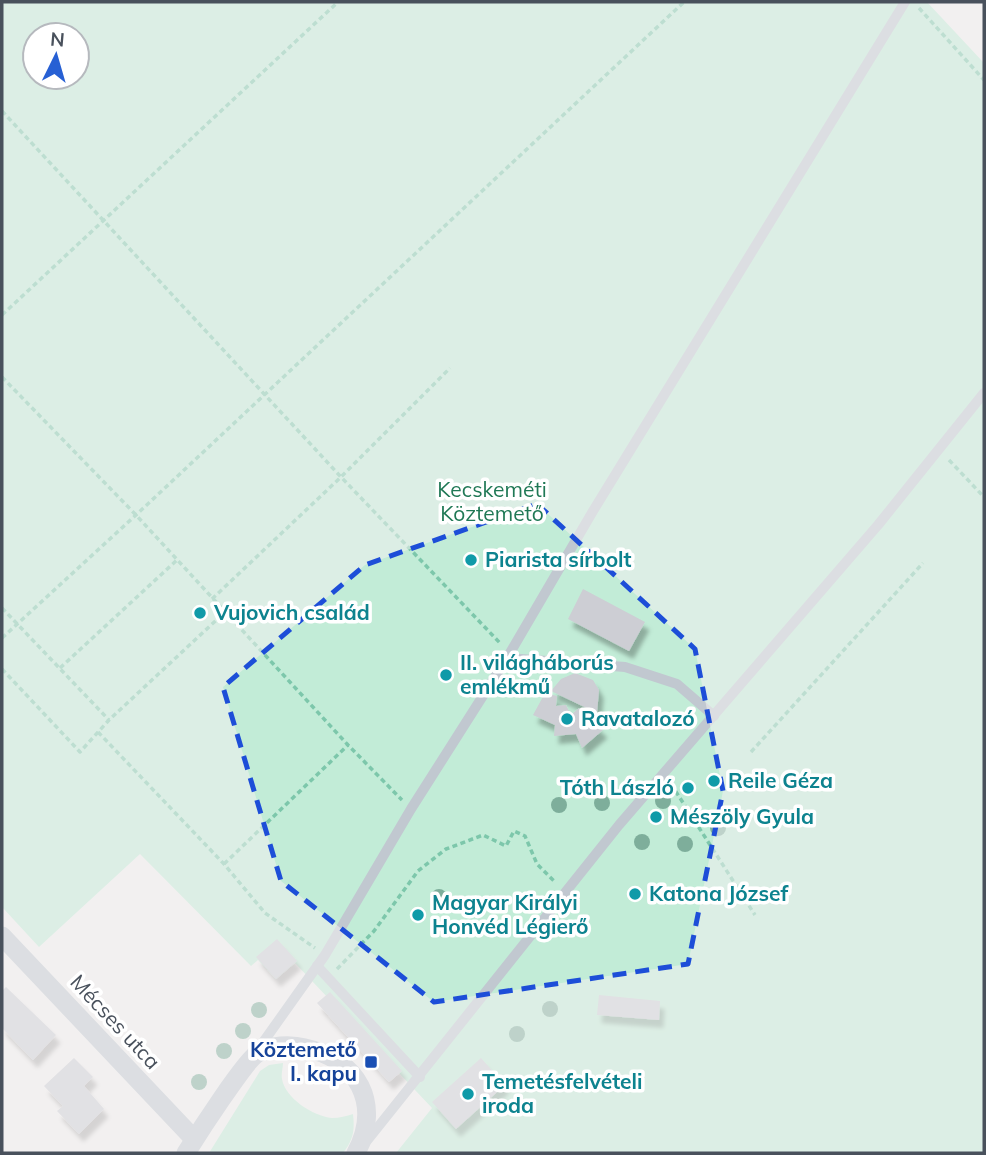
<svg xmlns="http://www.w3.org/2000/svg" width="986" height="1155" font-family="Mulish,sans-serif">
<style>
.green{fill:#c2ecd7;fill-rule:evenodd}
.building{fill:#cdced4;filter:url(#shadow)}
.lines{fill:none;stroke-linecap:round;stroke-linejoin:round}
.path{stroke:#7dc7ab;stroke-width:3.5;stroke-dasharray:5 3.5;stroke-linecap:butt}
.lane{stroke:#c1c8d0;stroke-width:10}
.street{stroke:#c1c8d0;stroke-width:19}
.tree{fill:#7eae9b}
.marked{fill:none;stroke:#1d4ed8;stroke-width:5;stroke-dasharray:14 9;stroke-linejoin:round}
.culture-dot{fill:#0f9aa8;stroke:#fff;stroke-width:2.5}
.transit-dot{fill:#1a4fb4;stroke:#fff;stroke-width:2.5}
.labels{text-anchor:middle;stroke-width:7;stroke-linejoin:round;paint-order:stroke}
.park-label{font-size:21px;fill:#1f7855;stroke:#fff}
.culture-label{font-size:21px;font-weight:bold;fill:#0d838f;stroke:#fff;text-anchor:start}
.street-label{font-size:21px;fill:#49515c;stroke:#fff}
.transit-label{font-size:21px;font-weight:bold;fill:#164399;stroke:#fff;text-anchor:end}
</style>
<defs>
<filter id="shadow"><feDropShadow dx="4.5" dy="8" stdDeviation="2" flood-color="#0004"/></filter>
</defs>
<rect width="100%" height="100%" fill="#f2f0f0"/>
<g class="green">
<path d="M 2,2 L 927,2 L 984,63 L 984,1153 L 396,1153 L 432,1108 L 295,963 L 276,979 L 258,960 L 251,966 L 140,854 L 39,947 L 2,907 ZM 35,35 L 77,35 L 77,77 L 35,77 Z"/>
<path d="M 283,1063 C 283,1068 281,1074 282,1079 C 285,1098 313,1116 332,1118 C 339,1118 347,1116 353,1114 C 355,1131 353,1140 343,1153 L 209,1153 L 260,1071 L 269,1065 Z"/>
</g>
<g class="building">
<path d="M 583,589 L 645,622 L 629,651 L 568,619 Z"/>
<path d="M 575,673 L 593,680 L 599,690 L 597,713 L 551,691 L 561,679 Z"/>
<path d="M 545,693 L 557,696 L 556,706 L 566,705 L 571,715 L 579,708 L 603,730 L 582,748 L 576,734 L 554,736 L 555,725 L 533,715 Z"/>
<path d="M 277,939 L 297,961 L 276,979 L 256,957 Z"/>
<path d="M 6,987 L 56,1035 L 33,1060 L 2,1028 L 2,991 Z"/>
<path d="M 330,992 L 402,1071 L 389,1082 L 317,1003 Z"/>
<path d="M 599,995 L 660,1001 L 659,1020 L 597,1015 Z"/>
<path d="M 74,1058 L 93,1077 L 84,1086 L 104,1109 L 79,1134 L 57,1111 L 63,1106 L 44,1086 Z"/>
<path d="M 481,1058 L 505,1085 L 456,1129 L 432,1102 Z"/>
</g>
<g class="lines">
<g class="path">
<path d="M 919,8 L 984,80"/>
<path d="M 2,111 L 341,477 L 500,643"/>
<path d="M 2,315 L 338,2"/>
<path d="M 2,377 L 136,515 L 348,745 L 402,800"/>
<path d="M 949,460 L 984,497"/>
<path d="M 212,599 L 341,477 L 450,368"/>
<path d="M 2,608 L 109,720"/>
<path d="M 2,638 L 136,515 L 684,2"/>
<path d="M 60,668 L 177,560"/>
<path d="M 2,669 L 80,752 L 109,720 L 225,612"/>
<path d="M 98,732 L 224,864 L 265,913 L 315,948"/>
<path d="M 751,752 L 923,563"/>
<path d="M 671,784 L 755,915"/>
<path d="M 224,864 L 348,745"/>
<path d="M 337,969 L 374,931 L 418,871 L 446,849 L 483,835 L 506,846 L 514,831 L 525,836 L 537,864 L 556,883"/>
</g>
<g class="lane">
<path d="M 507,658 L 625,667 L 677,684 L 714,716"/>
<path d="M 317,966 L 420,1077"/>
<path d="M 259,1048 L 325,955 L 411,809 L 507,658 L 593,511 L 905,2"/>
<path d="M 366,1142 L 619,825 L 878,525 L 984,393"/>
</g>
<g class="street">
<path d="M 2,936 L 194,1139"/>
<path d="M 186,1153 C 196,1137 246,1059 258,1053 C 271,1045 290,1044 305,1048 C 358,1059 382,1104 356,1153"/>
</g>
</g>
<g class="tree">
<circle cx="663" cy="801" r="8"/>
<circle cx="602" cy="803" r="8"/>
<circle cx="559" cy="805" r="8"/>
<circle cx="718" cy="828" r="8"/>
<circle cx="642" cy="842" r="8"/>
<circle cx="685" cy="844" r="8"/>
<circle cx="439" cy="897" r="8"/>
<circle cx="550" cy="1009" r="8"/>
<circle cx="259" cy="1010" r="8"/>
<circle cx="243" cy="1031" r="8"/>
<circle cx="517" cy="1034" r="8"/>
<circle cx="224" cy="1051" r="8"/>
<circle cx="199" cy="1082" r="8"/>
</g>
<path d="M0 0H986V1155H0ZM 537,504 L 695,649 L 723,791 L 688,964 L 434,1002 L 281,881 L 223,687 L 365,565 Z" fill="#f2f0f0" fill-opacity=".55" fill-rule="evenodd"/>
<path class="marked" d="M 537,504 L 695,649 L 723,791 L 688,964 L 434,1002 L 281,881 L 223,687 L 365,565 Z"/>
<g class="culture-dot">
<circle cx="471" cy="560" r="7"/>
<circle cx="200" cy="613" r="7"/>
<circle cx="446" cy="675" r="7"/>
<circle cx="567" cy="719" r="7"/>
<circle cx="714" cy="781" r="7"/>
<circle cx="688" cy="788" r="7"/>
<circle cx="656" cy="817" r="7"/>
<circle cx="635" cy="894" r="7"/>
<circle cx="418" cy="915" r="7"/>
<circle cx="468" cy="1094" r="7"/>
</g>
<rect class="transit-dot" x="364" y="1055" width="14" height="14" rx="3.5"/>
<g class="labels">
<g class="park-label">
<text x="492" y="497">Kecskeméti<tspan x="492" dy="24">Köztemető</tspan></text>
</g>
<g class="culture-label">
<text x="485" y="567">Piarista sírbolt</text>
<text x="214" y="620">Vujovich család</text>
<text x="460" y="670">II. világháborús<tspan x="460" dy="24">emlékmű</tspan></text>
<text x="581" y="726">Ravatalozó</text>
<text x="728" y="788">Reile Géza</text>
<text x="674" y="795" text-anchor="end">Tóth László</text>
<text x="670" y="824">Mészöly Gyula</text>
<text x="649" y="901">Katona József</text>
<text x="432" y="910">Magyar Királyi<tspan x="432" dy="24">Honvéd Légierő</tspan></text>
<text x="482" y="1089">Temetésfelvételi<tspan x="482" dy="24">iroda</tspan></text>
</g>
<g class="street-label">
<text transform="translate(115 1022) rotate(47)" y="7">Mécses utca</text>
</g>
<g class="transit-label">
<text x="357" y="1057">Köztemető<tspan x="357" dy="24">I. kapu</tspan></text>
</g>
</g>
<rect width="986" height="1155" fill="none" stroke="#49515c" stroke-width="7"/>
<g transform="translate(56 56) rotate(5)"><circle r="33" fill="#ffffff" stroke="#b6b9be" stroke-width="2"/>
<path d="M0-5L12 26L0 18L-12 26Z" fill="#2760d4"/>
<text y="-10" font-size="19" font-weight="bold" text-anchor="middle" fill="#49515c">N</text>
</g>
</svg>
